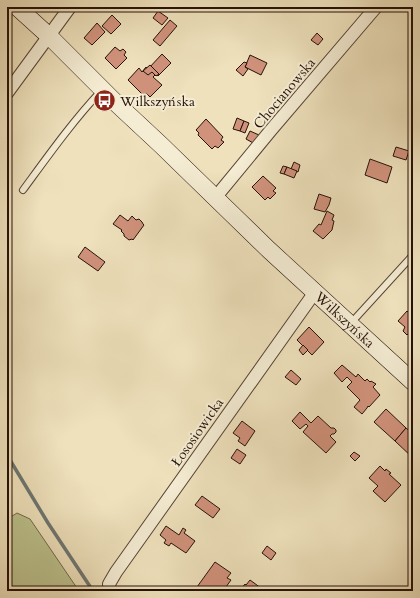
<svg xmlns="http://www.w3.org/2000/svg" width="420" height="598" font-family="Cardo,serif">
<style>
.green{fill:#bcc28e;stroke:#706a4b}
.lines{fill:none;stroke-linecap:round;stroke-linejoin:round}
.stream{stroke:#6e7773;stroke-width:3.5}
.building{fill:#d1927c;stroke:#251108}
.lane-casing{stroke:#574535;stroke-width:8}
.street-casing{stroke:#574535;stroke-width:14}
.secondary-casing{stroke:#251108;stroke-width:18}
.lane{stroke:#f4ecd3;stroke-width:6}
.street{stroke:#f4ecd3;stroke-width:12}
.secondary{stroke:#f4ecd3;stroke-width:17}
.labels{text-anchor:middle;stroke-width:4;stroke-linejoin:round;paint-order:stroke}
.street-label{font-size:14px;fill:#251108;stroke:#f4ecd3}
.poi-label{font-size:14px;fill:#251108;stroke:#f4ecd3;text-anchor:start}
</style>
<rect width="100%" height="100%" fill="#eee1bc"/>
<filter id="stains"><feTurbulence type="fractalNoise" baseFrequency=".005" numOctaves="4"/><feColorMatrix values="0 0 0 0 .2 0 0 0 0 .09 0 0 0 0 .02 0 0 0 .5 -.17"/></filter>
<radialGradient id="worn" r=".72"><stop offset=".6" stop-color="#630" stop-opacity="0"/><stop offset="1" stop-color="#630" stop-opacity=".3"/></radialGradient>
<path class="green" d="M 17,513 L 30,519 L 79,591 L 71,591 L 67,589 L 65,591 L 7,591 L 7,520 L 9,518 Z"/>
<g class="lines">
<path class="stream" d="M 7,455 L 48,523 L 93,591"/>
</g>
<g class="building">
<path d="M 158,11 L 168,18 L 162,25 L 153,18 Z"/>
<path d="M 112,15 L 121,24 L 111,34 L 102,26 Z"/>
<path d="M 170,20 L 177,26 L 160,46 L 153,40 Z"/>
<path d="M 97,23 L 105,32 L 92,45 L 84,38 Z"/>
<path d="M 317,33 L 323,39 L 318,45 L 311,40 Z"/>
<path d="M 115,47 L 120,51 L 123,49 L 126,52 L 124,55 L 127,58 L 116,69 L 105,58 Z"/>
<path d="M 162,54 L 171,63 L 158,76 L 156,74 L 153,77 L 162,85 L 150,97 L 146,93 L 144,96 L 128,80 L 139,68 L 142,72 L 146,67 L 148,69 Z"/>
<path d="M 250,55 L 267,63 L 261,75 L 245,67 Z"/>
<path d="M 244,62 L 247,63 L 245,67 L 248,69 L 243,76 L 236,70 Z"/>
<path d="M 150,65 L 159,74 L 156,76 L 152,72 L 148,75 L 143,71 Z"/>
<path d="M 237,118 L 244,121 L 240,131 L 233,129 Z"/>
<path d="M 206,119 L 223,137 L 221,140 L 224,142 L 218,148 L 215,146 L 212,149 L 198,135 L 199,133 L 196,130 Z"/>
<path d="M 244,121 L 249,123 L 245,133 L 240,131 Z"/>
<path d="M 250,131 L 259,135 L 255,144 L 246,139 Z"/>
<path d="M 396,147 L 409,151 L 406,160 L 393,156 Z"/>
<path d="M 370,159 L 392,167 L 387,183 L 365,175 Z"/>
<path d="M 294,162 L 300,165 L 298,172 L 291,169 Z"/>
<path d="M 283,166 L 287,167 L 284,174 L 280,173 Z"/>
<path d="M 287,167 L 297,171 L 294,178 L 284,174 Z"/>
<path d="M 263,176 L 276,188 L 273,191 L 276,193 L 270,199 L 268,197 L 265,200 L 252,187 Z"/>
<path d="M 319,194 L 331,198 L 329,205 L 325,212 L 314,209 Z"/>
<path d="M 327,211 L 334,215 L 332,220 L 334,221 L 332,230 L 323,239 L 313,231 L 319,224 L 321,225 Z"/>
<path d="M 120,215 L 128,221 L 132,216 L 136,220 L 139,219 L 142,222 L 143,224 L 144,225 L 133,240 L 132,239 L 129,240 L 124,236 L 124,234 L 121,231 L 122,230 L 113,224 Z"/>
<path d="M 85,247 L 105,262 L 98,271 L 78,257 Z"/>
<path d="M 407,311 L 413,316 L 413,334 L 410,332 L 407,335 L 403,331 L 405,327 L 398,321 Z"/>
<path d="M 309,327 L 324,342 L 312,355 L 297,340 Z"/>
<path d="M 303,345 L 308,350 L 303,355 L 299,350 Z"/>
<path d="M 342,365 L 356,377 L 358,374 L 365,381 L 367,379 L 370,382 L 371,381 L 376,384 L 373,387 L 380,395 L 369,407 L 368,406 L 367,408 L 362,414 L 354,407 L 360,400 L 347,387 L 352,382 L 347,377 L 342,382 L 334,373 Z"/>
<path d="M 291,370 L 301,379 L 296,385 L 285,377 Z"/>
<path d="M 386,409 L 406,428 L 395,441 L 374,422 Z"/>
<path d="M 300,412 L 311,423 L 318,416 L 331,428 L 334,428 L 336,430 L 336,432 L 334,434 L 332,434 L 330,436 L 336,442 L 326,453 L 303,432 L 308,426 L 306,424 L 300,429 L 292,421 Z"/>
<path d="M 242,421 L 255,431 L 245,446 L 238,441 L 240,438 L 233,433 Z"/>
<path d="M 406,428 L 413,434 L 413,458 L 395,441 Z"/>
<path d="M 237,449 L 246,455 L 240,464 L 231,458 Z"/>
<path d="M 354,452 L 360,456 L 355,461 L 350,456 Z"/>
<path d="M 380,466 L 385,471 L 386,469 L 391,473 L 389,474 L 401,485 L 385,502 L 373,491 L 378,486 L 369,478 Z"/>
<path d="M 202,496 L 220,509 L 213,518 L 195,505 Z"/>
<path d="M 166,526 L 179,535 L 183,528 L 186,530 L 184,533 L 195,541 L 186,553 L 171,543 L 169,546 L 164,543 L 166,540 L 160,535 Z"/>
<path d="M 267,546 L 276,553 L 271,560 L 262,553 Z"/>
<path d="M 215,562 L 231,573 L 227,578 L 231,580 L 223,591 L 203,591 L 197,587 Z"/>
<path d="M 250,580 L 265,591 L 242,591 L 241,589 L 245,584 L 246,585 Z"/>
</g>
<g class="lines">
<defs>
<g id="lane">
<path d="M 23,190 C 48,156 72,122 101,91"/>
<path d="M 351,323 L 413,255"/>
</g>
<g id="street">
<path d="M 7,93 L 70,7"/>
<path d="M 215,198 L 271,130 L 376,7"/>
<path d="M 110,591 L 109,584 L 116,572 L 315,292"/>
</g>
<g id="secondary">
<path id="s1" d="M 17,7 L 49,36 L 117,104 L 161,145 L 269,250 L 413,382"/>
</g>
</defs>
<use href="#lane" class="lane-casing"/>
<use href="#street" class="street-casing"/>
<use href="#secondary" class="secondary-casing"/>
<use href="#lane" class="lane"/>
<use href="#street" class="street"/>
<use href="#secondary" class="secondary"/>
</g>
<defs>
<symbol id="bus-disc" viewBox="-11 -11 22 22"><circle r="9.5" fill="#8f2418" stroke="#f4ecd3"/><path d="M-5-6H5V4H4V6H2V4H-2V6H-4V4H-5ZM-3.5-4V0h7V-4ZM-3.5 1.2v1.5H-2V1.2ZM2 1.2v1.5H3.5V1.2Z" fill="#fff"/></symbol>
</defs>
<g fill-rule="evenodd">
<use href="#bus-disc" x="92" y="88" width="25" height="25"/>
</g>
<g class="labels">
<g class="street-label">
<text transform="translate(284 93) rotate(-50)" y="5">Chocianowska</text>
<text dy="5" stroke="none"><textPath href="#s1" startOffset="453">Wilkszyńska</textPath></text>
<text transform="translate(197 432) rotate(-55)" y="5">Łososiowicka</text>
</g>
<g class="poi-label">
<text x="120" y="106">Wilkszyńska</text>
</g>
</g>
<rect width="420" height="598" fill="none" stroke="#eee1bc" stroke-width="24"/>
<rect x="8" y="8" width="404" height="582" fill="none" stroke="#251108" stroke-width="2"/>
<rect x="12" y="12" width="396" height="574" fill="none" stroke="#251108"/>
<rect width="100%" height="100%" filter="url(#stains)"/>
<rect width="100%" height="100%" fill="url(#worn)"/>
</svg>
